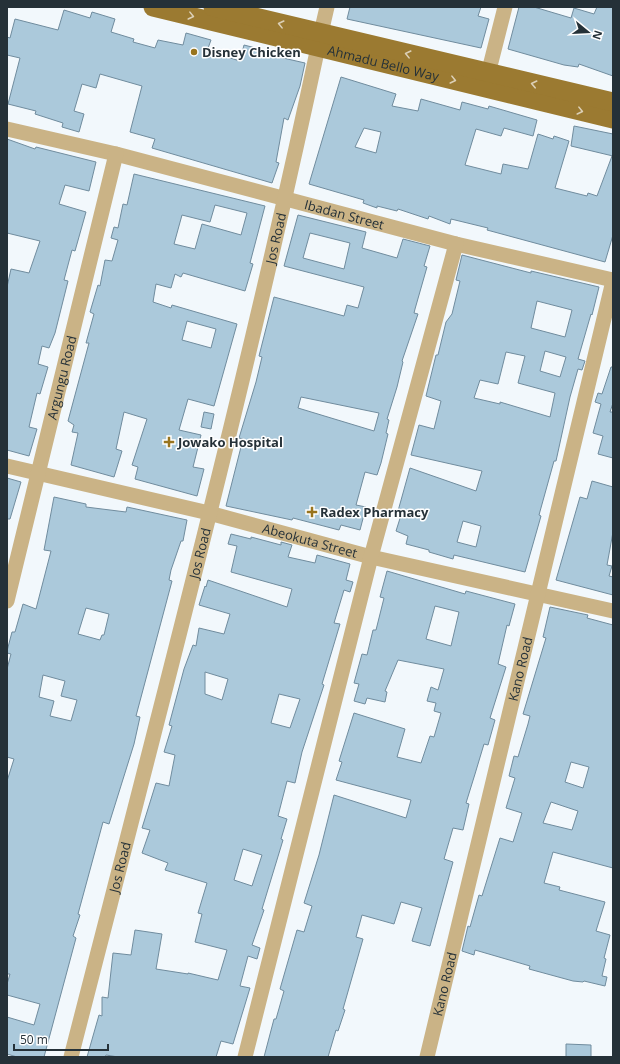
<svg xmlns="http://www.w3.org/2000/svg" width="620" height="1064" font-family="'Open Sans',sans-serif">
<style>
.building{fill:#abc9db;stroke:#708c9e;fill-rule:evenodd}
.lines{fill:none;stroke-linecap:round;stroke-linejoin:round}
.minor{stroke:#cab386;stroke-width:15}
.major{stroke:#9b7a31;stroke-width:19}
.oneway{stroke:#dcd0b7}
.poi-dot{fill:#98741e;stroke:#fff;stroke-width:1.5}
.labels{text-anchor:middle;stroke-width:3;stroke-linejoin:round;paint-order:stroke}
.poi-label{font-size:13px;font-weight:bold;fill:#253138;stroke:#fff;text-anchor:start}
.street-label{font-size:13px;fill:#253138;stroke:#fff}
</style>
<rect width="100%" height="100%" fill="#f2f8fc"/>
<g class="building">
<path d="M 350,7 L 481,7 L 478,16 L 489,19 L 481,48 L 347,19 Z"/>
<path d="M 519,7 L 534,7 L 571,18 L 574,8 L 594,14 L 597,7 L 613,7 L 613,76 L 579,64 L 578,67 L 564,65 L 508,49 Z"/>
<path d="M 64,10 L 90,18 L 92,12 L 115,19 L 111,32 L 134,39 L 133,42 L 155,48 L 158,40 L 183,45 L 186,33 L 211,40 L 207,51 L 240,61 L 244,45 L 271,52 L 270,55 L 305,63 L 300,86 L 288,120 L 284,118 L 276,162 L 279,163 L 272,183 L 152,148 L 155,139 L 130,132 L 142,86 L 100,74 L 96,88 L 82,84 L 74,111 L 84,114 L 79,132 L 62,127 L 63,123 L 35,114 L 36,111 L 8,104 L 20,58 L 7,55 L 7,37 L 10,38 L 15,19 L 58,30 Z"/>
<path d="M 341,77 L 396,94 L 392,106 L 418,111 L 421,99 L 460,110 L 462,102 L 488,109 L 489,106 L 537,120 L 533,136 L 504,128 L 501,136 L 476,129 L 465,165 L 501,174 L 503,164 L 528,169 L 538,134 L 553,139 L 554,136 L 569,141 L 555,188 L 587,196 L 588,193 L 597,196 L 612,156 L 613,156 L 613,235 L 605,262 L 487,230 L 488,228 L 451,219 L 450,224 L 429,216 L 428,219 L 398,209 L 397,211 L 377,206 L 377,208 L 363,203 L 364,200 L 309,184 ZM 364,128 L 381,132 L 376,153 L 355,147 Z"/>
<path d="M 574,126 L 613,134 L 613,156 L 571,146 Z"/>
<path d="M 7,139 L 35,149 L 36,147 L 96,162 L 89,191 L 65,185 L 59,204 L 86,212 L 75,251 L 72,250 L 64,280 L 68,281 L 55,333 L 49,348 L 42,346 L 38,364 L 48,367 L 40,394 L 37,393 L 29,427 L 37,429 L 29,456 L 7,450 L 7,287 L 11,269 L 29,273 L 40,241 L 7,233 Z"/>
<path d="M 134,174 L 265,206 L 250,263 L 253,264 L 245,291 L 183,273 L 181,277 L 175,274 L 171,288 L 156,284 L 153,302 L 171,308 L 172,305 L 237,324 L 214,406 L 188,399 L 179,430 L 201,435 L 193,467 L 204,469 L 197,496 L 135,479 L 138,467 L 132,465 L 147,419 L 124,412 L 116,449 L 122,451 L 114,477 L 71,465 L 78,433 L 72,432 L 74,425 L 68,421 L 89,343 L 86,343 L 94,314 L 90,312 L 98,285 L 100,286 L 105,260 L 112,261 L 118,240 L 111,238 L 114,227 L 118,228 L 123,204 L 127,205 ZM 215,205 L 247,213 L 241,235 L 202,224 L 195,249 L 174,244 L 182,215 L 210,222 ZM 187,321 L 216,329 L 211,348 L 182,340 Z"/>
<path d="M 298,215 L 366,232 L 362,248 L 397,258 L 403,239 L 430,246 L 424,266 L 427,267 L 415,309 L 414,313 L 418,314 L 402,361 L 403,362 L 397,387 L 387,419 L 389,420 L 386,433 L 388,434 L 381,463 L 377,475 L 365,472 L 356,505 L 366,507 L 360,530 L 341,525 L 339,530 L 293,518 L 292,520 L 226,506 L 243,439 L 239,438 L 256,382 L 262,357 L 259,356 L 274,297 L 344,316 L 347,305 L 358,308 L 364,287 L 284,266 ZM 310,233 L 350,243 L 344,269 L 303,258 ZM 301,397 L 379,413 L 374,431 L 298,408 Z"/>
<path d="M 462,255 L 531,273 L 531,271 L 599,287 L 592,315 L 591,314 L 578,359 L 585,361 L 582,370 L 578,369 L 570,397 L 556,461 L 554,461 L 539,515 L 541,516 L 525,572 L 454,555 L 453,559 L 429,552 L 429,550 L 406,544 L 408,536 L 396,531 L 402,512 L 398,511 L 410,468 L 476,491 L 482,471 L 411,455 L 419,425 L 434,429 L 441,401 L 426,396 L 436,355 L 438,355 L 446,322 L 452,314 L 460,281 L 456,280 ZM 537,301 L 572,310 L 565,337 L 531,328 ZM 545,351 L 566,357 L 560,377 L 540,371 ZM 506,352 L 525,356 L 518,383 L 555,393 L 550,417 L 500,402 L 500,404 L 474,398 L 480,380 L 498,384 ZM 463,521 L 481,526 L 476,547 L 457,542 Z"/>
<path d="M 611,367 L 613,367 L 613,403 L 610,412 L 613,412 L 613,458 L 598,454 L 603,436 L 593,433 L 601,404 L 595,402 L 598,393 L 602,394 Z"/>
<path d="M 204,412 L 214,414 L 211,429 L 201,427 Z"/>
<path d="M 7,478 L 21,482 L 10,519 L 7,519 Z"/>
<path d="M 592,481 L 613,487 L 613,532 L 607,565 L 612,566 L 609,576 L 613,577 L 613,595 L 556,580 L 580,497 L 587,499 Z"/>
<path d="M 54,497 L 86,504 L 86,507 L 126,512 L 127,507 L 187,520 L 183,541 L 181,541 L 171,570 L 169,580 L 172,581 L 136,716 L 140,717 L 134,744 L 109,824 L 103,822 L 78,914 L 80,915 L 73,936 L 76,938 L 44,1057 L 17,1057 L 7,1054 L 7,1017 L 34,1025 L 40,1004 L 7,995 L 7,984 L 10,974 L 7,974 L 7,781 L 14,759 L 7,757 L 7,669 L 11,654 L 7,653 L 7,651 L 12,632 L 15,632 L 23,604 L 36,609 L 51,551 L 44,550 ZM 86,608 L 109,614 L 104,635 L 102,635 L 100,640 L 78,634 ZM 43,675 L 65,681 L 61,696 L 77,700 L 71,721 L 50,716 L 54,701 L 39,697 Z"/>
<path d="M 231,534 L 251,539 L 251,537 L 281,545 L 281,542 L 292,545 L 288,557 L 315,563 L 317,555 L 350,564 L 346,580 L 353,582 L 350,592 L 344,590 L 334,623 L 340,624 L 322,684 L 324,685 L 302,752 L 295,783 L 287,781 L 278,816 L 287,819 L 281,839 L 283,840 L 262,909 L 264,910 L 252,945 L 260,948 L 257,959 L 248,956 L 240,986 L 250,988 L 233,1044 L 221,1041 L 216,1057 L 118,1057 L 106,1055 L 105,1057 L 87,1057 L 99,1015 L 102,1016 L 102,997 L 108,998 L 113,953 L 131,955 L 135,930 L 162,934 L 156,969 L 188,974 L 188,973 L 218,980 L 227,950 L 195,942 L 202,914 L 198,913 L 207,883 L 165,870 L 168,863 L 142,853 L 150,830 L 142,828 L 156,783 L 169,786 L 175,755 L 164,752 L 172,726 L 169,725 L 184,669 L 193,645 L 196,646 L 199,628 L 224,634 L 230,614 L 199,605 L 205,586 L 206,587 L 208,580 L 287,607 L 292,589 L 231,572 L 237,546 L 228,544 ZM 205,672 L 228,679 L 222,700 L 205,694 ZM 279,694 L 300,699 L 290,728 L 271,723 ZM 243,849 L 262,855 L 252,886 L 234,880 Z"/>
<path d="M 387,571 L 465,594 L 466,591 L 515,604 L 509,626 L 507,625 L 498,664 L 506,667 L 490,718 L 495,720 L 488,745 L 484,744 L 475,774 L 466,803 L 469,804 L 463,830 L 453,828 L 444,859 L 453,862 L 430,946 L 412,941 L 422,908 L 401,902 L 394,924 L 362,915 L 356,937 L 363,939 L 343,1009 L 345,1010 L 338,1031 L 336,1030 L 328,1057 L 264,1057 L 274,1019 L 276,1019 L 284,991 L 280,989 L 297,930 L 304,932 L 312,906 L 304,903 L 319,855 L 334,795 L 406,818 L 411,800 L 336,780 L 342,762 L 339,761 L 354,713 L 405,729 L 397,757 L 421,763 L 430,736 L 434,737 L 441,713 L 434,711 L 436,703 L 427,701 L 431,687 L 438,690 L 444,669 L 398,660 L 385,691 L 387,692 L 385,702 L 367,698 L 365,704 L 354,701 L 359,684 L 354,683 L 362,654 L 367,655 L 373,630 L 376,630 L 384,598 L 380,597 ZM 435,606 L 459,612 L 451,646 L 426,639 Z"/>
<path d="M 550,607 L 588,615 L 587,618 L 613,625 L 613,868 L 553,852 L 544,883 L 560,887 L 559,890 L 605,902 L 596,931 L 610,935 L 604,958 L 606,959 L 602,976 L 607,977 L 605,986 L 584,981 L 583,982 L 573,981 L 529,969 L 530,966 L 475,950 L 474,955 L 462,951 L 468,926 L 470,927 L 479,895 L 482,896 L 500,838 L 513,842 L 522,813 L 506,808 L 515,778 L 509,776 L 514,756 L 518,757 L 528,724 L 530,716 L 523,714 L 546,638 L 543,637 ZM 571,762 L 589,767 L 583,788 L 565,782 ZM 551,802 L 578,811 L 572,830 L 543,823 Z"/>
<path d="M 566,1044 L 591,1045 L 591,1057 L 566,1057 Z"/>
</g>
<g class="lines">
<g class="minor">
<path d="M 321,33 L 327,7"/>
<path d="M 488,74 L 505,7"/>
<path id="s1" d="M 7,129 L 116,154 L 456,244 L 613,280"/>
<path id="s2" d="M 7,466 L 209,513 L 371,557 L 613,611"/>
<path id="s3" d="M 7,601 L 116,154"/>
<path id="s4" d="M 71,1057 C 157,721 246,386 318,47"/>
<path d="M 245,1057 L 371,557 L 456,244"/>
<path id="s5" d="M 427,1057 L 613,281"/>
</g>
<g class="major">
<path id="s6" d="M 153,7 L 613,119"/>
<path d="M 213,7 L 613,102"/>
</g>
</g>
<defs><path id="oneway-chevron" d="M-2-3.5L2.5 0L-2 3.5" fill="none" stroke-width="1.6" stroke-linecap="round" stroke-linejoin="round"/></defs>
<g class="oneway">
<use href="#oneway-chevron" transform="translate(191 16) rotate(14)"/>
<use href="#oneway-chevron" transform="translate(281 24) rotate(-166)"/>
<use href="#oneway-chevron" transform="translate(408 54) rotate(-166)"/>
<use href="#oneway-chevron" transform="translate(453 80) rotate(14)"/>
<use href="#oneway-chevron" transform="translate(534 84) rotate(-167)"/>
<use href="#oneway-chevron" transform="translate(580 111) rotate(14)"/>
</g>
<g class="poi-dot">
<circle cx="194" cy="52" r="4"/>
<path d="M167 436h4v4h4v4h-4v4h-4v-4h-4v-4h4z"/>
<path d="M310 506h4v4h4v4h-4v4h-4v-4h-4v-4h4z"/>
</g>
<g class="labels">
<g class="poi-label">
<text x="202" y="57">Disney Chicken</text>
<text x="178" y="447">Jowako Hospital</text>
<text x="320" y="517">Radex Pharmacy</text>
</g>
<g class="street-label">
<text dy="5" stroke="none"><textPath href="#s6" startOffset="237">Ahmadu Bello Way</textPath></text>
<text dy="5" stroke="none"><textPath href="#s1" startOffset="348">Ibadan Street</textPath></text>
<text dy="5" stroke="none"><textPath href="#s4" startOffset="844">Jos Road</textPath></text>
<text dy="5" stroke="none"><textPath href="#s3" startOffset="230">Argungu Road</textPath></text>
<text dy="5" stroke="none"><textPath href="#s2" startOffset="312">Abeokuta Street</textPath></text>
<text dy="5" stroke="none"><textPath href="#s4" startOffset="520">Jos Road</textPath></text>
<text dy="5" stroke="none"><textPath href="#s5" startOffset="399">Kano Road</textPath></text>
<text dy="5" stroke="none"><textPath href="#s4" startOffset="196">Jos Road</textPath></text>
<text dy="5" stroke="none"><textPath href="#s5" startOffset="75">Kano Road</textPath></text>
</g>
</g>
<rect width="620" height="1064" fill="none" stroke="#253138" stroke-width="16"/>
<g transform="translate(588 32) rotate(108)" stroke="#ffffff" stroke-width="3" paint-order="stroke">
<path d="M0-3L7 15L0 10L-7 15Z" fill="#253138"/>
<text y="-6" font-size="11" font-weight="bold" text-anchor="middle" fill="#253138">N</text>
</g>
<path d="M14 1044v6h94v-6" fill="none" stroke="#253138" stroke-width="2"/>
<text x="20" y="1044" font-size="12" fill="#253138" stroke="#ffffff" stroke-width="3" paint-order="stroke">50 m</text>
</svg>
